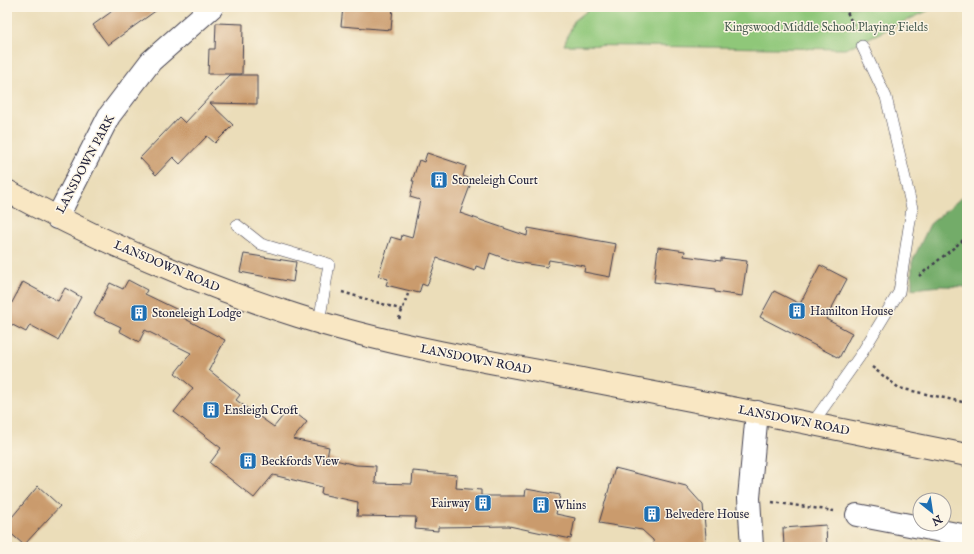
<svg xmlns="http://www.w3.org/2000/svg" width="974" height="554" font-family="'IM FELL English',serif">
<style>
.green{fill:#8fc779;stroke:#58745a}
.forest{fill:#73ac69;stroke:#4a6752}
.building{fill:#ca9b6d}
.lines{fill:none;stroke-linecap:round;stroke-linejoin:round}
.lane-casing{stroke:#403e4e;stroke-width:12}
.street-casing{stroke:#403e4e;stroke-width:24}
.secondary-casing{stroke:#403e4e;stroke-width:24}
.path{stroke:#403e4e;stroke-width:2.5;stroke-dasharray:3 3;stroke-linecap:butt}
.lane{stroke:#fff;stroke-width:11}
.street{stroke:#fff;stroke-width:22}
.secondary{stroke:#f9e7c3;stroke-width:22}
.labels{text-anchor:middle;stroke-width:3;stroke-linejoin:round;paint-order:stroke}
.park-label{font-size:12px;fill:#485c51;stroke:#fcf5e5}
.street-label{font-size:12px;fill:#22223b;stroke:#fcf5e5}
.poi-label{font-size:12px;fill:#22223b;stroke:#fcf5e5;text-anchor:start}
</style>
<rect width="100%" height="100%" fill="#fcf5e5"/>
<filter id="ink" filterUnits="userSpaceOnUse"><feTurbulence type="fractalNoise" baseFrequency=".025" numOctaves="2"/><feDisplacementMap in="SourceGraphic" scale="8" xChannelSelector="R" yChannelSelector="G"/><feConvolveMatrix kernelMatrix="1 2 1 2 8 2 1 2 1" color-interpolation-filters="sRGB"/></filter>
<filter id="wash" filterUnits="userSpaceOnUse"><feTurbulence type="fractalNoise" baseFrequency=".012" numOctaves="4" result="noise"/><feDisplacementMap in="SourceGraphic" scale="16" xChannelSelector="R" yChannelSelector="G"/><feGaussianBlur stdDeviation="0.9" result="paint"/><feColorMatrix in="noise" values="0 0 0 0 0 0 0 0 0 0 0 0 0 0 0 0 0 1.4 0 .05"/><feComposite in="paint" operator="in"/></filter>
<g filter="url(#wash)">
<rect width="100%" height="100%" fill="#ebddb9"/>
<path class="green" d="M 592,7 L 936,7 L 845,49 L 564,45 L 574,21 Z"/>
<path class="forest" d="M 967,193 L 967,287 L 941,286 L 912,289 L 912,262 L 930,224 Z"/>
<g id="blocks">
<g class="building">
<path d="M 118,7 L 161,7 L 108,45 L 93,25 Z"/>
<path d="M 343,7 L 393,7 L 391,30 L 341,26 Z"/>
<path d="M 216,23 L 243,24 L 242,74 L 208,74 L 209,49 L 215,49 Z"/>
<path d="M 230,75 L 257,75 L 257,104 L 210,103 L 233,125 L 215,143 L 207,136 L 180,164 L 173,157 L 156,175 L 140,158 L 179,117 L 185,123 Z"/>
<path d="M 427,153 L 466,166 L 463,176 L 468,178 L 466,184 L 470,186 L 460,213 L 527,236 L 528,228 L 616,244 L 610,277 L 584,272 L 585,266 L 549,260 L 547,267 L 515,262 L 490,253 L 485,269 L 476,266 L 475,271 L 437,258 L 427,286 L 422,284 L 419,293 L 386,285 L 388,279 L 378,276 L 391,237 L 401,240 L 402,235 L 412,238 L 420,200 L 410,197 L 414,181 L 412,181 L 419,160 L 424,162 Z"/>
<path d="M 658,247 L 685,251 L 684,256 L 721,261 L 721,258 L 747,261 L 742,296 L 715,292 L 715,290 L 654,282 Z"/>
<path d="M 244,254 L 296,262 L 293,282 L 240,272 Z"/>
<path d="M 820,265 L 847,279 L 826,319 L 852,333 L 839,358 L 760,317 L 774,291 L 800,304 Z"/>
<path d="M 128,280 L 147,290 L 145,294 L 178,310 L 176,314 L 225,340 L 209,370 L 240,395 L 236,400 L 274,427 L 289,408 L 307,422 L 293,439 L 329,447 L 327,458 L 356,465 L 376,466 L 375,483 L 412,484 L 413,471 L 457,475 L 456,488 L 481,490 L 481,496 L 525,496 L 526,489 L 560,495 L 556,514 L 575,518 L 571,539 L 509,526 L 438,527 L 438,531 L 415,529 L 416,517 L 357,516 L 358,502 L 321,494 L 322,487 L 273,475 L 254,498 L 210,463 L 221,448 L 174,412 L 193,388 L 175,373 L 191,353 L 145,330 L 139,342 L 119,331 L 121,327 L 94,314 L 110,283 L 123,289 Z"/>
<path d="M 23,282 L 58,301 L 65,288 L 81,297 L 58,340 L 30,325 L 26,332 L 7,322 L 7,312 Z"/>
<path d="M 615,468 L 686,486 L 703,505 L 707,547 L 654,547 L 653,540 L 642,530 L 599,523 Z"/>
<path d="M 38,486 L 60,506 L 24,545 L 7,530 L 7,523 Z"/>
<path d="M 826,525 L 827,547 L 784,547 L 783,528 Z"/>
</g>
</g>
</g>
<g filter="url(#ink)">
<use href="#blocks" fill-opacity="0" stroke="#403e4e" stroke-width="1"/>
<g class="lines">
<defs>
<g id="lane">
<path d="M 237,225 L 261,244 L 329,264 L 319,322"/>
<path d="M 812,424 L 860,356 L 899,292 L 912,208 L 886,97 L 862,46"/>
</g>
<g id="street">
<path d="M 57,218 L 109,116 L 151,61 L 212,7"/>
<path d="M 857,515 L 967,536"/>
<path d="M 752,547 L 749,498 L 757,412"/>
</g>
<path id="secondary" d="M 7,191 C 100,241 197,284 298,316 C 392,346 490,362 587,380 C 714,404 840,429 967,455"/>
</defs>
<use href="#lane" class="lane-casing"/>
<use href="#street" class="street-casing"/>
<use href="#secondary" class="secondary-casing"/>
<g class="path">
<path d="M 845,7 L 855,30"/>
<path d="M 919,276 L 967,237"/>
<path d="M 342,292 L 403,310"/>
<path d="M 399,319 L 408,294"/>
<path d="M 872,367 L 899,388 L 967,403"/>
<path d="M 772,502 L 834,511"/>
</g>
<use href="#lane" class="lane"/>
<use href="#street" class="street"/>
<use href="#secondary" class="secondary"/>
</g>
</g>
<defs>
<symbol id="building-square" viewBox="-11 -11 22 22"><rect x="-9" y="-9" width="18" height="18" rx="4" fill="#1f6fb2" stroke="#fcf5e5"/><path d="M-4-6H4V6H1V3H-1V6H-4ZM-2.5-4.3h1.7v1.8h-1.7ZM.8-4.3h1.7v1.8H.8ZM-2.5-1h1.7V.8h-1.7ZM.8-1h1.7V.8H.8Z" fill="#fff"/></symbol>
</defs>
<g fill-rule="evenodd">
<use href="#building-square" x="429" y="170" width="20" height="20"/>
<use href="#building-square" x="787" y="301" width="20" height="20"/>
<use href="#building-square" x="129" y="303" width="20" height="20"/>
<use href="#building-square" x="201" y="400" width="20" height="20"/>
<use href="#building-square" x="238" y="451" width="20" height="20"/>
<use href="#building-square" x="473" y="493" width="20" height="20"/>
<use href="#building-square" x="531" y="495" width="20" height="20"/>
<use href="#building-square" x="642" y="504" width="20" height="20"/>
</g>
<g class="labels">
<g class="park-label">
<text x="826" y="31">Kingswood Middle School Playing Fields</text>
</g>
<g class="street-label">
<text transform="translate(85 164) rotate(-62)" y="4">LANSDOWN PARK</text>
<text transform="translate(167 266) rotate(23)" y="4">LANSDOWN ROAD</text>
<text transform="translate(476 359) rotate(11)" y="4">LANSDOWN ROAD</text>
<text transform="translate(794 420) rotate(11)" y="4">LANSDOWN ROAD</text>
</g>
<g class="poi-label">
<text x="452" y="184">Stoneleigh Court</text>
<text x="810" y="315">Hamilton House</text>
<text x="152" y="317">Stoneleigh Lodge</text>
<text x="224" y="414">Ensleigh Croft</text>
<text x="261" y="465">Beckfords View</text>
<text x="470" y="507" text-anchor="end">Fairway</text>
<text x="554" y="509">Whins</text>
<text x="665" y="518">Belvedere House</text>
</g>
</g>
<rect width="974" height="554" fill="none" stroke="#fcf5e5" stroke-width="24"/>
<g transform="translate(932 512) rotate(150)"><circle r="19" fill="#fcf5e5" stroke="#a5a1a1"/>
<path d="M0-3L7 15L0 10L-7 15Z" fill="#1f6fb2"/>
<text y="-6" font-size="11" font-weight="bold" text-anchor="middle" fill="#22223b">N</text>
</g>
</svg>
